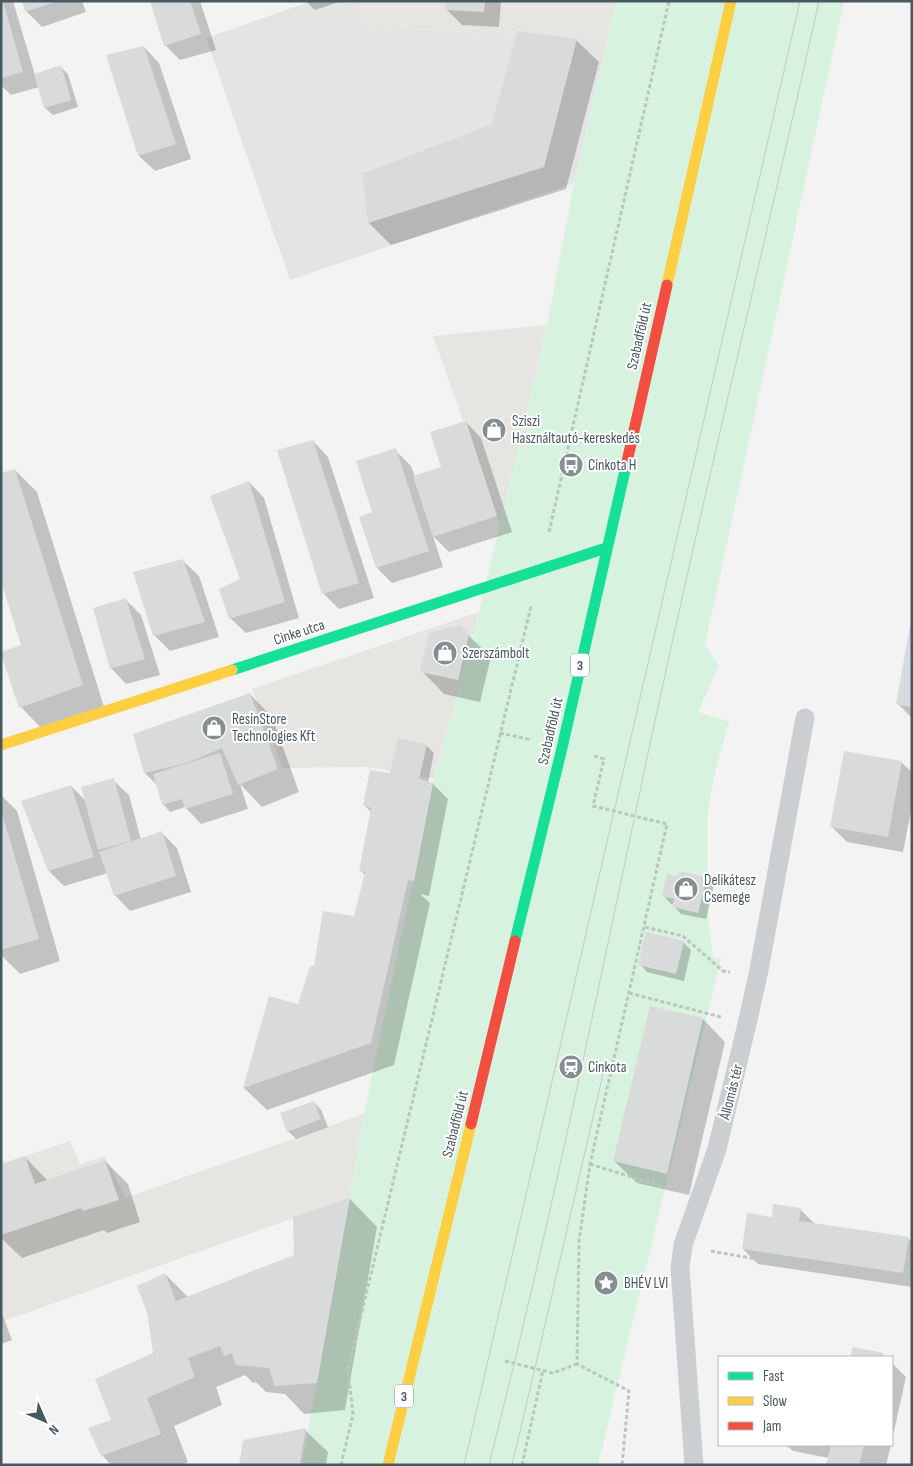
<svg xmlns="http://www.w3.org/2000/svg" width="913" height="1466" font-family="'Sofia Sans Condensed',sans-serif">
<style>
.commercial{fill:#e6e5e1}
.education{fill:#e4e4e5}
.green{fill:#d7f2de}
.shadow{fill:#0003}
.building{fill:#d9dbdb}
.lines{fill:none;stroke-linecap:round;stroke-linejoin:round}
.path{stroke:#bac7c1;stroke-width:3;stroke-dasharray:4 2.5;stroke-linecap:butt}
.lane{stroke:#cccfd1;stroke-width:19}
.fast{stroke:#16e098;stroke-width:11}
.slow{stroke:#ffcf43;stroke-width:11}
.jam{stroke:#f24e42;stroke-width:11}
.tram{stroke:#c8c9cb;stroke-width:1}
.labels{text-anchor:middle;stroke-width:4;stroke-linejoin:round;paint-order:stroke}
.shield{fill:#fff;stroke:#7f8a90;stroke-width:1}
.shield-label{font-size:14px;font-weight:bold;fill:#485860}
.street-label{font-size:15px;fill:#485860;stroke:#fff}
.poi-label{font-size:15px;fill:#485860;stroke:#fff;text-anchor:start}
</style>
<rect width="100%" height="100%" fill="#f3f3f3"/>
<g class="commercial">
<path d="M 354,1 L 616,1 L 607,40 L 361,26 Z"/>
<path d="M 547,325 L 500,525 L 433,336 Z"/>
<path d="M 479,612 L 434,779 L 367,767 L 283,768 L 252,689 Z"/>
<path d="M 364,1114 L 350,1198 L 1,1322 L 1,1164 L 70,1141 L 80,1164 L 105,1156 L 125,1198 Z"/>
</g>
<path class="education" d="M 312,1 L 354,1 L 362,26 L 607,40 L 574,183 L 290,280 L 206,38 Z"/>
<path class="green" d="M 616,1 L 844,1 L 705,645 L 719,666 L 698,712 L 729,722 L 714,776 L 707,817 L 707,875 L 709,925 L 713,957 L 721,958 L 598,1465 L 302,1465 L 364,1114 L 434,779 L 479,612 L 547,325 L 574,183 Z"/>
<g class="shadow">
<path d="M 1,1 L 13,1 L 35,75 L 61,67 L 68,74 L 78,107 L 53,115 L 45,108 L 39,87 L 11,95 L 1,85 Z"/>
<path d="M 23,1 L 82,1 L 86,12 L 42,27 L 26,11 Z"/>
<path d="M 151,1 L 200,1 L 216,50 L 180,60 L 165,45 Z"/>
<path d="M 306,1 L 342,1 L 315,10 Z"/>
<path d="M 447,1 L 501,1 L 499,27 L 462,25 L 447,10 Z"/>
<path d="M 576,40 L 599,62 L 566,189 L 391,245 L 369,223 L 493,125 Z"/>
<path d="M 144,47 L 159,63 L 191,159 L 155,171 L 139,156 Z"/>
<path d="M 466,422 L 481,438 L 512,532 L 449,552 L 433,536 L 443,567 L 392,583 L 377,568 L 373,513 L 395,450 L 411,466 L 415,477 L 443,468 Z"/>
<path d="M 313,441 L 328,457 L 374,598 L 339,609 L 323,593 Z"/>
<path d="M 15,470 L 37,492 L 104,707 L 43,730 L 21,707 L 23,646 Z"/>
<path d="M 249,482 L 264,498 L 299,618 L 246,633 L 230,618 L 242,580 Z"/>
<path d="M 183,561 L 199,576 L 219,637 L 170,651 L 154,635 Z"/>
<path d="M 125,599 L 141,615 L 160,675 L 126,684 L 111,668 Z"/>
<path d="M 912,623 L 912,718 L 897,703 Z"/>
<path d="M 468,635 L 491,657 L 480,702 L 444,694 L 422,671 Z"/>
<path d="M 250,694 L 272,717 L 299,792 L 262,807 L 240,784 L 248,809 L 201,824 L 185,807 L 170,812 L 163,804 L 157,785 L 145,773 Z"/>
<path d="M 427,746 L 434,753 L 428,783 L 433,784 L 448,799 L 429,896 L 420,894 L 430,903 L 394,1065 L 267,1110 L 244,1088 L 270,998 L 299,1005 L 315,968 L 355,918 L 365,875 L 360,870 L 371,812 L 364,805 Z"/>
<path d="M 901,762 L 912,772 L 912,806 L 903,852 L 847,842 L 831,826 Z"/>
<path d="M 113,780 L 129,795 L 141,840 L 162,833 L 177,848 L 191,892 L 130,911 L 115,895 L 108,873 L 64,886 L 49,871 L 23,802 L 71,786 L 86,801 Z"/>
<path d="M 1,795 L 17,811 L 60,961 L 20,974 L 1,955 Z"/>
<path d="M 679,878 L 706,878 L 714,885 L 706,919 L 681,914 L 674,906 L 674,904 L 671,904 L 664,896 Z"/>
<path d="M 683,942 L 691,950 L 684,981 L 647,972 L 640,964 Z"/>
<path d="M 703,1019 L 725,1042 L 689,1195 L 637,1183 L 614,1161 Z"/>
<path d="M 314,1102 L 321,1110 L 328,1127 L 296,1139 L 288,1131 Z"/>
<path d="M 25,1157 L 48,1181 L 105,1161 L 128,1184 L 140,1222 L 107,1233 L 104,1230 L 22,1258 L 1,1238 L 1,1165 Z"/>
<path d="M 350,1199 L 377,1227 L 345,1410 L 304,1414 L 285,1394 L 266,1392 L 256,1382 L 253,1383 L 245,1375 L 216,1387 L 222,1405 L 174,1426 L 188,1462 L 182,1465 L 111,1465 L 102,1455 L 113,1421 L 154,1353 L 165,1274 L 188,1297 L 295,1256 Z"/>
<path d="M 800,1209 L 816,1225 L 908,1238 L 912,1242 L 912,1287 L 758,1264 L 743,1249 L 773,1218 Z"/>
<path d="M 1,1311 L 12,1340 L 1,1344 Z"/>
<path d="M 892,1363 L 906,1377 L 892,1440 Z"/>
<path d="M 305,1430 L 328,1452 L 326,1465 L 240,1465 Z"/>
<path d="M 786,1445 L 891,1445 L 886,1465 L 828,1465 L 829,1458 L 793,1451 Z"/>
</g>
<g class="building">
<path d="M 1,1 L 3,1 L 23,72 L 1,78 Z"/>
<path d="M 22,1 L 55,1 L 55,2 L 25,12 Z"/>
<path d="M 150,1 L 190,1 L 201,34 L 164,46 Z"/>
<path d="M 446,1 L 485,1 L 484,12 L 445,10 Z"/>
<path d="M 517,31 L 577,39 L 544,167 L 368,223 L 362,174 L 492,124 Z"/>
<path d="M 144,46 L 176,144 L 138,156 L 106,55 Z"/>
<path d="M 61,65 L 71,100 L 44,108 L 34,74 Z"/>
<path d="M 466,421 L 497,516 L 433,537 L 413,476 L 441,467 L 430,432 Z"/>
<path d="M 313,440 L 359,583 L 322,594 L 277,450 Z"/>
<path d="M 396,448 L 429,551 L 376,568 L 359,517 L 372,512 L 356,461 Z"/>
<path d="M 15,469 L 83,685 L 19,708 L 1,654 L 1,652 L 21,645 L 1,581 L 1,473 Z"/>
<path d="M 249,481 L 285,602 L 229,619 L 219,589 L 240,579 L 210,496 Z"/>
<path d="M 183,559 L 205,622 L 153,636 L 133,572 Z"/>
<path d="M 126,598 L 145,659 L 110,669 L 93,608 Z"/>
<path d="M 911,620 L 912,620 L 912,707 L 896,704 Z"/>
<path d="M 460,625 L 469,634 L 458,680 L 420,672 L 429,633 Z"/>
<path d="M 250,693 L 278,769 L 238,785 L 222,748 L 187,763 L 144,773 L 133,734 Z"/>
<path d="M 398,738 L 427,744 L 419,779 L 433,783 L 414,881 L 408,880 L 371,1043 L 243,1088 L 269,996 L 298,1004 L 310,966 L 314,966 L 323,911 L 354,916 L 365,872 L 359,871 L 371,808 L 363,805 L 370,770 L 390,773 Z"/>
<path d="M 844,751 L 902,761 L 888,837 L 830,827 Z"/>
<path d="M 220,753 L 233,794 L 185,809 L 182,799 L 162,805 L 153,774 Z"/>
<path d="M 114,778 L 131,841 L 98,850 L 81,787 Z"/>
<path d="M 71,785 L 94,857 L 48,871 L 21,801 Z"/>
<path d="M 1,810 L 39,939 L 1,950 Z"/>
<path d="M 162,831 L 176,876 L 114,896 L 99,852 Z"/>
<path d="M 679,871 L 707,877 L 698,913 L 672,907 L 674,899 L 662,896 L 667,874 L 678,876 Z"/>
<path d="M 646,932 L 684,941 L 676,974 L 638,965 Z"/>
<path d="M 650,1006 L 703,1018 L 667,1174 L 613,1161 Z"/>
<path d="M 314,1101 L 321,1119 L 287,1132 L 280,1113 Z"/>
<path d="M 25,1156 L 35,1184 L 105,1160 L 119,1200 L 83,1211 L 81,1208 L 1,1235 L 1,1164 Z"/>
<path d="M 350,1198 L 317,1383 L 275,1386 L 269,1368 L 236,1365 L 232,1353 L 224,1356 L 220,1346 L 188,1358 L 195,1377 L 147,1398 L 161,1434 L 101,1456 L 88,1428 L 111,1420 L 95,1379 L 153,1353 L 147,1312 L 137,1286 L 165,1273 L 176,1301 L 294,1255 L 293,1217 Z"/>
<path d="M 773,1204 L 801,1208 L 799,1221 L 909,1237 L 903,1273 L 742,1249 L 747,1213 L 772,1217 Z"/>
<path d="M 853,1347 L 884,1353 L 883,1357 L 850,1357 Z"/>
<path d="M 306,1428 L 300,1465 L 239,1465 L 243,1440 Z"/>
<path d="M 831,1445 L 864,1445 L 859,1465 L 826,1465 Z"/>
</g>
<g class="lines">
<g class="path">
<path d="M 549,532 L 669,1"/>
<path d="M 500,733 L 532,740"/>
<path d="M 594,756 L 604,759 L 593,806 L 667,824 L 590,1164 L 579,1241 L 577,1364 L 629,1391 L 622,1465"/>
<path d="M 645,927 L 683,936 L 723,971 L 730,972"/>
<path d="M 629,993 L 721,1017"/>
<path d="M 590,1164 L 673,1190"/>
<path d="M 711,1251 C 776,1263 842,1271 907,1283 L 912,1260"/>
<path d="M 505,1361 L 553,1373 L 577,1364"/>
<path d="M 341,1465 L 353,1414 L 348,1370 L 531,606"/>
<path d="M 522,1465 L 543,1370"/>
</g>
<path class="lane" d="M 694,1465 L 680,1268 L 683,1245 L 717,1149 L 747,1024 L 759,970 L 805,718"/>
<g class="fast">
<path d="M 232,670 L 606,548"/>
<path d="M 515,941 L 562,748 L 626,466"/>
</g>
<g class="slow">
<path d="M 667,285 L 731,1"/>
<path d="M 1,745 L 232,670"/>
<path d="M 388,1465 L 471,1124"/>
</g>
<g class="jam">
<path d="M 626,466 L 667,285"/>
<path d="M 471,1124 L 515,941"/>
</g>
<g class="tram">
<path d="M 464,1465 L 800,1"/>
<path d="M 489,1465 C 550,1226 599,985 650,744 C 703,496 764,249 819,1"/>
<path d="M 512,1465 L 535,1368 L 603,1074"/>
</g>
</g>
<defs>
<symbol id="shop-disc" viewBox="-11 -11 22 22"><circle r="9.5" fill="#848e93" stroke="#fff"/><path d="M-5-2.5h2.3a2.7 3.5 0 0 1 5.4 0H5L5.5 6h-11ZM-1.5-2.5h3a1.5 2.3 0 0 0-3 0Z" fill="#fff"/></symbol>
<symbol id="bus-disc" viewBox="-11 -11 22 22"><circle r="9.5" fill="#848e93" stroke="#fff"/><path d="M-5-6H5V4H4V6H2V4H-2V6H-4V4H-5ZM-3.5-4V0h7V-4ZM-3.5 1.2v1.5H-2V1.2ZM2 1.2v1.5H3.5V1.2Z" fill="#fff"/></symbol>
<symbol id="station-disc" viewBox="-11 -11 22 22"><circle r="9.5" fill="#848e93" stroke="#fff"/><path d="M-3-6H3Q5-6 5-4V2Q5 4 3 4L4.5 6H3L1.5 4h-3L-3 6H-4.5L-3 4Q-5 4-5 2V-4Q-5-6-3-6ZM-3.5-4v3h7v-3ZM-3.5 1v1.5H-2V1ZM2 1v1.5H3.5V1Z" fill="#fff"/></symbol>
<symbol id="sight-disc" viewBox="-11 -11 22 22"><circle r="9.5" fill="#848e93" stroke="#fff"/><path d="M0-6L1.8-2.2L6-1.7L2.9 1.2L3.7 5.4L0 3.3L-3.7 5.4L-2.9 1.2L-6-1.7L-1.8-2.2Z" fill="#fff"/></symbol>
</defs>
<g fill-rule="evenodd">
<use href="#shop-disc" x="480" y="416" width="28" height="28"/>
<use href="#bus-disc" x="557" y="451" width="28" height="28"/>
<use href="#shop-disc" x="431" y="639" width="28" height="28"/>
<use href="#shop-disc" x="200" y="714" width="28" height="28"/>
<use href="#shop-disc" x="672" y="875" width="28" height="28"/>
<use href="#station-disc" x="557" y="1053" width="28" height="28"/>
<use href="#sight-disc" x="592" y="1269" width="28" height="28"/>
</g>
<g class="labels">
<g class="shield">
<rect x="571" y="653.5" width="18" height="23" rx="4"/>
<rect x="395" y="1384.5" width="18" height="23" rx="4"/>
</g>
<g class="shield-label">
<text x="580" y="670">3</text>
<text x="404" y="1401">3</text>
</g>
<g class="street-label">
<text transform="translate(639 336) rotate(-77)" y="5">Szabadföld út</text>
<text transform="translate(299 632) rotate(-18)" y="5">Cinke utca</text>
<text transform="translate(550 731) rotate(-77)" y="5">Szabadföld út</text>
<text transform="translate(731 1092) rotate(-76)" y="5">Állomás tér</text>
<text transform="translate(455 1124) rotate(-76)" y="5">Szabadföld út</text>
</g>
<g class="poi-label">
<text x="512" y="426">Sziszi<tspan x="512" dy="17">Használtautó-kereskedés</tspan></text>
<text x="588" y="470">Cinkota H</text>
<text x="462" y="658">Szerszámbolt</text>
<text x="232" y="724">ResinStore<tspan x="232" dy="17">Technologies Kft</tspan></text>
<text x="704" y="885">Delikátesz<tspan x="704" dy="17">Csemege</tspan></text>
<text x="588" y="1072">Cinkota</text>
<text x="624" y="1288">BHÉV LVI</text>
</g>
</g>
<rect width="913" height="1466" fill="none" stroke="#485860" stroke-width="5"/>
<rect x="718" y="1356" width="175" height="90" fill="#ffffff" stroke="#b6bcbf"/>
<rect x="728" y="1372" width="25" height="8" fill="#16e098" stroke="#b6bcbf"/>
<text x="763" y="1381" font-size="15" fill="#485860">Fast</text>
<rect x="728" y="1397" width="25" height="8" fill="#ffcf43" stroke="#b6bcbf"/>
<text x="763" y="1406" font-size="15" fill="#485860">Slow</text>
<rect x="728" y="1422" width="25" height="8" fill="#f24e42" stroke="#b6bcbf"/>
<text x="763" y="1431" font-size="15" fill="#485860">Jam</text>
<g transform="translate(45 1421) rotate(135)" stroke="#ffffff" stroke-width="4" paint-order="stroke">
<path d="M0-4L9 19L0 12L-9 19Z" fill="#485860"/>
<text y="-8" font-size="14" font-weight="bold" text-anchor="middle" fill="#485860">N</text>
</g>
</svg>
